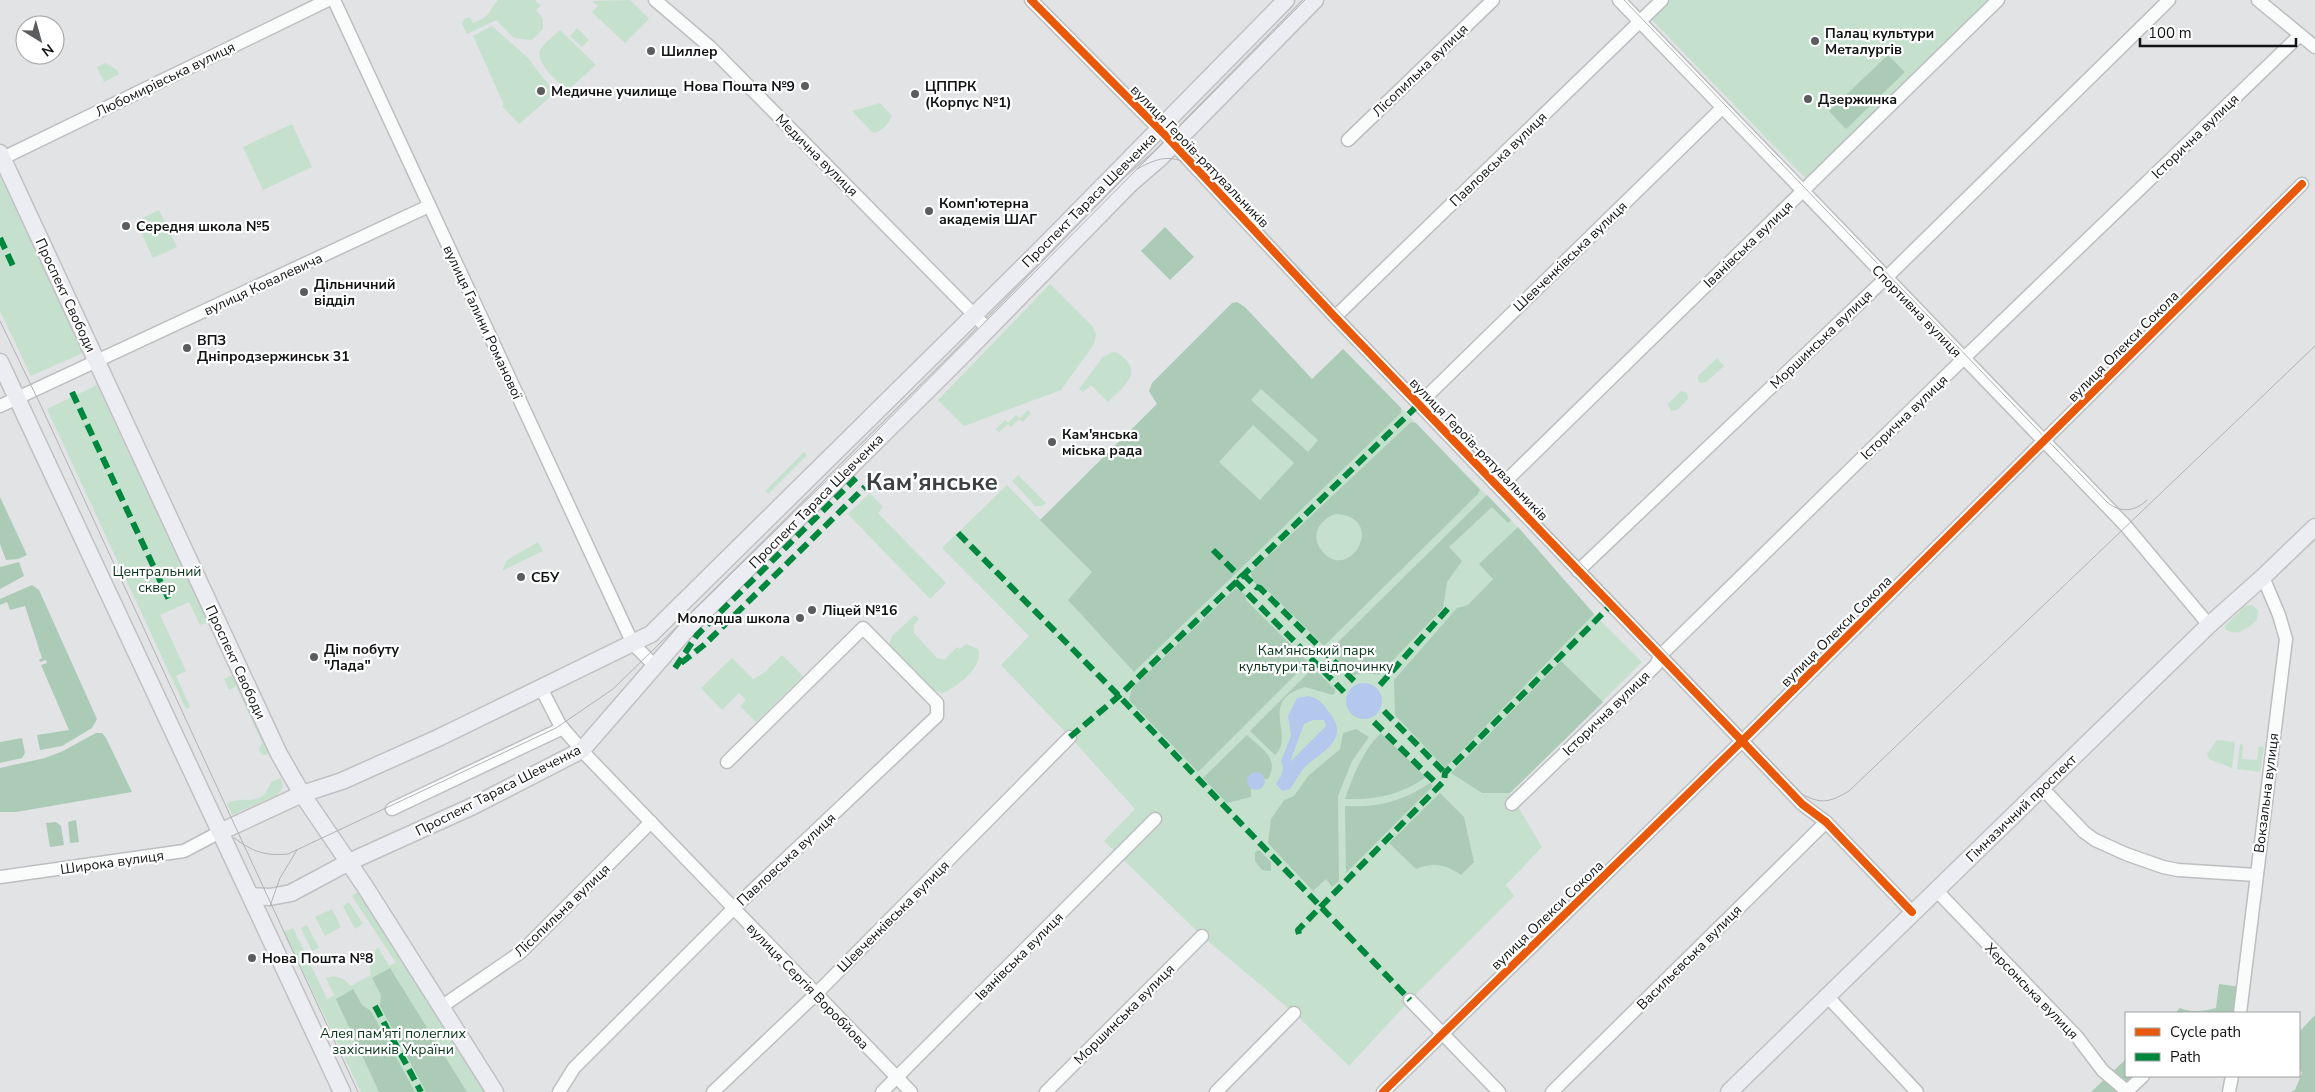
<svg xmlns="http://www.w3.org/2000/svg" width="2315" height="1092" font-family="'Nunito Sans',sans-serif">
<style>
.green{fill:#c5e1ce}
.forest{fill:#abcbb6;fill-rule:evenodd}
.water{fill:#b4c8ed;fill-rule:evenodd}
.lines{fill:none;stroke-linecap:round;stroke-linejoin:round}
.minor-casing{stroke:#bdbec0;stroke-width:15}
.major-casing{stroke:#c1c1c2;stroke-width:19}
.minor{stroke:#fafbfb;stroke-width:12}
.major{stroke:#ececf3;stroke-width:16}
.tram{stroke:#b1b2b3;stroke-width:1}
.quiet{stroke:#00873e;stroke-width:6;stroke-dasharray:12 6;stroke-linecap:butt}
.cycleway-casing{stroke:#fff;stroke-width:11}
.cycleway{stroke:#e8590c;stroke-width:8}
.poi-dot{fill:#5a5c5d;stroke:#fff;stroke-width:2}
.labels{text-anchor:middle;stroke-width:4.5;stroke-linejoin:round;paint-order:stroke}
.poi-label{font-size:14px;font-weight:bold;fill:#121314;stroke:#fff;text-anchor:start}
.street-label{font-size:14px;fill:#121314;stroke:#fff}
.park-label{font-size:14px;fill:#07341b;stroke:#fff}
.town-label{font-size:24px;font-weight:bold;fill:#3d3f41;stroke:#fff}
</style>
<rect width="100%" height="100%" fill="#e1e3e5"/>
<g class="green">
<path d="M 498,0 L 535,0 L 541,5 L 536,10 L 543,19 L 543,29 L 532,40 L 514,38 L 496,20 L 467,34 L 462,24 L 464,19 L 470,17 L 473,23 C 492,16 487,12 498,0 Z"/>
<path d="M 630,0 L 649,19 L 625,43 L 592,12 L 598,6 L 592,1 Z"/>
<path d="M 1670,0 L 1990,0 L 1806,179 L 1651,19 Z"/>
<path d="M 492,26 L 528,58 L 555,93 L 519,124 L 502,106 L 504,105 L 473,36 Z"/>
<path d="M 577,28 L 589,40 L 582,47 L 570,36 Z"/>
<path d="M 560,30 L 596,65 L 570,88 C 560,88 534,60 540,50 C 544,43 554,36 560,30 Z"/>
<path d="M 105,63 L 117,70 L 119,74 L 104,82 L 97,67 Z"/>
<path d="M 880,103 L 892,116 C 888,124 882,132 873,133 L 852,111 Z"/>
<path d="M 292,124 L 312,167 L 263,190 L 243,147 Z"/>
<path d="M 0,175 L 85,352 L 31,376 L 0,311 Z"/>
<path d="M 159,210 L 177,247 L 153,258 L 136,221 Z"/>
<path d="M 1050,284 L 1093,327 L 1096,335 L 1094,344 L 1061,390 L 964,426 L 938,400 Z"/>
<path d="M 1222,313 L 1304,399 L 1350,356 L 1511,520 L 1594,614 L 1642,662 L 1510,793 L 1542,847 L 1506,885 L 1514,896 L 1410,1000 L 1349,1066 L 1294,1013 L 1202,936 L 1104,841 L 1135,809 L 1070,737 L 1001,665 L 1029,636 L 942,548 L 1007,485 L 1041,520 L 1157,404 L 1149,391 Z"/>
<path d="M 1112,352 C 1118,352 1121,355 1126,360 C 1141,376 1120,389 1108,402 L 1091,385 L 1083,392 L 1079,389 L 1102,358 Z"/>
<path d="M 1717,358 L 1724,366 L 1706,382 L 1700,383 L 1698,380 L 1698,376 Z"/>
<path d="M 97,385 L 208,622 L 200,625 L 189,602 L 160,615 L 186,671 L 176,676 L 190,707 L 186,709 L 47,409 Z"/>
<path d="M 1681,391 L 1687,393 L 1688,399 L 1677,410 L 1671,411 L 1668,404 Z"/>
<path d="M 1028,410 L 1031,413 L 1023,422 L 1019,419 L 1011,427 L 1008,424 L 999,432 L 996,429 L 1005,420 L 1008,423 L 1016,415 L 1020,418 Z"/>
<path d="M 804,452 L 807,455 L 768,494 L 765,491 Z"/>
<path d="M 1018,475 L 1046,503 L 1042,506 L 1035,506 L 1012,481 Z"/>
<path d="M 870,493 L 883,507 L 878,513 L 946,583 L 930,599 L 848,514 Z"/>
<path d="M 538,542 L 543,551 L 502,571 L 507,560 Z"/>
<path d="M 2252,605 L 2258,610 L 2257,620 C 2247,628 2238,638 2225,629 L 2225,626 L 2245,606 Z"/>
<path d="M 915,615 L 919,619 L 914,625 L 914,633 L 937,658 L 944,660 L 957,647 L 960,649 L 966,644 L 978,649 C 984,667 959,684 946,692 L 942,693 L 934,690 L 889,645 L 892,636 Z"/>
<path d="M 782,655 L 803,676 L 756,722 L 740,706 L 746,700 L 739,693 L 722,710 L 701,688 L 732,658 L 753,679 L 765,672 Z"/>
<path d="M 233,675 L 269,753 L 265,755 L 261,754 L 259,749 L 262,743 L 236,686 L 229,690 L 224,679 Z"/>
<path d="M 2217,740 L 2235,742 L 2232,768 L 2209,759 L 2207,754 Z"/>
<path d="M 2240,744 L 2243,745 L 2242,759 L 2257,760 L 2259,746 L 2264,747 L 2260,772 L 2237,769 Z"/>
<path d="M 281,778 L 283,788 L 277,795 L 232,815 L 227,803 C 245,795 262,809 271,782 Z"/>
<path d="M 359,891 L 486,1092 L 361,1092 L 284,932 L 293,928 L 327,999 L 334,995 L 326,978 C 338,974 343,978 351,986 L 371,975 C 369,963 369,958 378,947 L 389,966 L 396,963 L 352,896 Z"/>
<path d="M 349,902 L 363,924 L 355,929 L 343,906 Z"/>
<path d="M 332,909 L 341,927 L 325,936 L 315,917 Z"/>
<path d="M 307,925 L 319,948 L 312,951 L 301,928 Z"/>
</g>
<g class="forest">
<path d="M 1888,55 L 1905,72 L 1846,129 L 1829,111 Z"/>
<path d="M 1165,227 L 1194,257 L 1170,280 L 1141,251 Z"/>
<path d="M 1237,302 L 1245,307 L 1312,379 L 1343,349 L 1401,408 L 1401,413 L 1134,672 L 1068,600 L 1092,572 L 1040,520 L 1157,404 L 1149,391 L 1152,383 L 1232,303 ZM 1261,389 L 1318,440 L 1308,452 L 1251,400 ZM 1253,425 L 1294,463 L 1260,500 L 1219,462 Z"/>
<path d="M 1411,422 L 1416,423 L 1480,490 L 1477,495 L 1324,646 L 1262,585 L 1256,584 L 1252,580 L 1251,572 ZM 1336,514 C 1388,517 1350,583 1323,552 C 1309,537 1319,519 1336,514 Z"/>
<path d="M 1487,495 L 1511,520 L 1508,523 L 1492,507 L 1449,547 L 1462,561 L 1447,582 L 1443,608 L 1379,675 L 1364,673 L 1353,675 L 1329,651 Z"/>
<path d="M 0,497 L 27,555 L 18,559 L 6,560 L 0,544 Z"/>
<path d="M 1518,527 L 1594,614 L 1445,768 L 1395,715 L 1394,680 L 1457,608 L 1468,605 L 1493,579 L 1479,564 Z"/>
<path d="M 19,562 L 24,576 L 0,589 L 0,567 Z"/>
<path d="M 32,585 L 39,590 L 97,719 L 92,728 L 62,746 L 40,750 L 37,735 L 69,730 L 41,665 L 47,663 L 46,660 L 40,662 L 39,660 L 42,658 L 25,606 L 10,610 L 7,602 L 0,605 L 0,599 Z"/>
<path d="M 1236,588 L 1245,594 L 1246,600 L 1308,662 L 1198,772 L 1129,700 L 1132,688 Z"/>
<path d="M 1561,661 L 1603,702 L 1510,793 L 1482,793 L 1451,773 Z"/>
<path d="M 1313,668 L 1335,689 L 1335,693 L 1333,695 L 1305,687 C 1257,701 1296,736 1275,755 L 1250,731 Z"/>
<path d="M 1356,729 L 1369,737 L 1352,761 L 1338,796 L 1339,881 L 1332,887 L 1326,879 L 1313,891 L 1268,843 L 1271,819 L 1284,800 L 1294,796 L 1308,776 L 1340,749 L 1343,733 Z"/>
<path d="M 96,733 L 102,733 L 106,738 L 132,792 L 16,812 L 0,812 L 0,768 L 45,758 L 63,751 Z"/>
<path d="M 1381,733 L 1426,777 C 1401,795 1375,800 1345,799 C 1353,776 1363,750 1381,733 Z"/>
<path d="M 1247,735 C 1261,748 1280,758 1268,779 L 1264,779 L 1260,773 L 1249,786 L 1251,788 L 1251,797 L 1227,803 L 1203,778 Z"/>
<path d="M 22,738 L 25,753 L 22,758 L 0,763 L 0,742 Z"/>
<path d="M 1430,783 L 1433,786 L 1346,873 L 1345,806 C 1377,808 1403,801 1430,783 Z"/>
<path d="M 1440,793 L 1464,817 L 1474,862 L 1461,875 C 1446,864 1433,862 1416,869 L 1389,843 Z"/>
<path d="M 76,820 L 79,842 L 70,843 L 68,822 Z"/>
<path d="M 56,822 L 61,826 L 64,845 L 50,847 L 46,823 Z"/>
<path d="M 1259,850 L 1271,862 L 1271,871 L 1262,870 L 1255,861 L 1255,852 Z"/>
<path d="M 390,968 L 467,1092 L 426,1092 L 380,1006 L 381,995 L 372,978 Z"/>
<path d="M 2219,984 L 2241,987 L 2240,1013 L 2175,1013 L 2180,1008 C 2192,1013 2204,1011 2216,1008 Z"/>
<path d="M 353,989 L 362,1005 L 371,1011 L 415,1092 L 379,1092 L 336,999 Z"/>
<path d="M 2315,1015 L 2315,1092 L 2291,1092 L 2295,1090 L 2302,1073 L 2299,1068 L 2299,1032 Z"/>
<path d="M 2126,1059 L 2126,1076 L 2140,1076 L 2124,1092 L 2091,1092 Z"/>
</g>
<g class="water">
<circle cx="1364" cy="701" r="18"/>
<path d="M 1308,696 C 1319,698 1322,703 1329,712 C 1351,740 1323,750 1305,767 C 1298,774 1296,782 1290,789 L 1282,791 L 1276,784 L 1281,776 L 1283,769 L 1281,761 L 1291,736 L 1288,716 L 1297,698 ZM 1313,720 L 1324,720 L 1326,726 L 1290,762 L 1304,724 Z"/>
<circle cx="1256" cy="781" r="9"/>
</g>
<g class="lines">
<defs>
<g id="minor">
<path d="M 334,0 L 633,644 L 655,666"/>
<path d="M 655,0 L 710,47 L 989,330"/>
<path d="M 1031,0 L 1168,138 L 1335,317 L 1742,741 L 1802,804 L 1826,822 L 1912,912"/>
<path d="M 1619,0 L 2125,525 L 2209,625"/>
<path d="M 2258,0 L 2315,47"/>
<path d="M 1348,140 L 1493,0"/>
<path d="M 3,158 L 328,0"/>
<path d="M 1335,317 L 1662,0"/>
<path d="M 1419,404 L 1722,108"/>
<path d="M 0,406 L 429,206"/>
<path d="M 1494,483 L 1510,477 L 1998,0"/>
<path d="M 1578,571 L 1889,275 L 2169,0"/>
<path d="M 541,688 L 560,725 L 587,756 L 911,1092"/>
<path d="M 2042,788 L 2084,832 L 2095,840 L 2126,854 L 2163,867 L 2178,870 L 2256,875"/>
<path d="M 1512,804 L 1656,665 L 1661,655 L 1963,359 L 2300,35"/>
<path d="M 392,809 L 563,728"/>
<path d="M 0,877 L 184,851 L 220,832"/>
<path d="M 1936,890 L 2078,1038 L 2103,1071 L 2128,1092"/>
<path d="M 1826,995 L 1917,1092"/>
<path d="M 1410,1000 L 1499,1092"/>
<path d="M 441,1007 L 521,952 L 651,822"/>
<path d="M 2240,1013 L 2286,639 L 2279,615 L 2263,577"/>
<path d="M 559,1092 L 574,1068 L 733,909 L 937,716 L 937,703 L 863,628 L 727,762"/>
<path d="M 713,1092 L 816,994 L 1070,737"/>
<path d="M 882,1092 L 1155,819"/>
<path d="M 1046,1092 L 1202,936"/>
<path d="M 1216,1092 L 1294,1013"/>
<path d="M 1383,1092 L 1742,741 L 2302,184"/>
<path d="M 1552,1092 L 1826,822"/>
<path d="M 2126,1092 L 2143,1076"/>
<path d="M 2229,1092 L 2232,1076"/>
</g>
<g id="major">
<path d="M 0,153 L 279,754 L 302,794 L 364,885 L 495,1092"/>
<path d="M 0,362 L 342,1092"/>
<path d="M 220,832 L 302,794 L 342,781 L 438,738 L 651,634 L 1037,253 L 1286,0"/>
<path d="M 251,896 L 270,897 L 291,893 L 349,862 L 473,806 L 582,750 L 687,629 L 956,362 L 1130,184 L 1159,159 L 1315,0"/>
<path d="M 1729,1092 L 2209,625 L 2263,577 L 2315,527"/>
</g>
</defs>
<use href="#minor" class="minor-casing"/>
<use href="#major" class="major-casing"/>
<use href="#minor" class="minor"/>
<use href="#major" class="major"/>
<g class="tram">
<path d="M 1624,0 L 2107,502 C 2120,513 2135,512 2147,500"/>
<path d="M 1137,169 C 1168,152 1176,157 1206,173 L 1802,794 C 1822,805 1830,802 1849,791 L 2315,346"/>
<path d="M 0,321 L 41,406 L 358,1092"/>
<path d="M 234,838 C 254,852 264,856 288,854 L 556,728 L 613,689 L 861,447 L 1305,0"/>
<path d="M 270,906 L 280,878 L 297,850"/>
</g>
<g class="quiet">
<path d="M 0,238 L 14,268"/>
<path d="M 72,392 L 171,604"/>
<path d="M 958,533 L 1119,696 L 1410,1000"/>
<path d="M 1213,550 L 1240,577"/>
<path d="M 1243,574 L 1256,587 L 1260,588 L 1354,681"/>
<path d="M 1235,581 L 1344,692"/>
<path d="M 681,663 L 704,645 L 865,487"/>
<path d="M 675,668 L 697,635 L 856,478"/>
<path d="M 1380,685 L 1450,606"/>
<path d="M 1384,711 L 1445,773"/>
<path d="M 1374,722 L 1439,786"/>
<path d="M 1070,737 L 1119,696 L 1419,404"/>
<path d="M 1299,934 L 1298,930 L 1444,781 L 1445,773 L 1611,605"/>
<path d="M 375,1006 L 421,1092"/>
</g>
<defs>
<g id="cycleway">
<path d="M 1031,0 L 1168,138 L 1335,317 L 1742,741 L 1802,804 L 1826,822 L 1912,912"/>
<path d="M 1383,1092 L 1742,741 L 2302,184"/>
</g>
</defs>
<use href="#cycleway" class="cycleway-casing"/>
<use href="#cycleway" class="cycleway"/>
</g>
<g class="poi-dot">
<circle cx="1815" cy="41" r="5"/>
<circle cx="651" cy="51" r="5"/>
<circle cx="805" cy="86" r="5"/>
<circle cx="541" cy="91" r="5"/>
<circle cx="915" cy="94" r="5"/>
<circle cx="1808" cy="99" r="5"/>
<circle cx="929" cy="211" r="5"/>
<circle cx="126" cy="226" r="5"/>
<circle cx="304" cy="292" r="5"/>
<circle cx="187" cy="348" r="5"/>
<circle cx="1052" cy="442" r="5"/>
<circle cx="521" cy="577" r="5"/>
<circle cx="812" cy="610" r="5"/>
<circle cx="800" cy="618" r="5"/>
<circle cx="314" cy="657" r="5"/>
<circle cx="252" cy="958" r="5"/>
</g>
<g class="labels">
<g class="poi-label">
<text x="1825" y="38">Палац культури<tspan x="1825" dy="16">Металургів</tspan></text>
<text x="661" y="56">Шиллер</text>
<text x="795" y="91" text-anchor="end">Нова Пошта №9</text>
<text x="925" y="91">ЦППРК<tspan x="925" dy="16">(Корпус №1)</tspan></text>
<text x="551" y="96">Медичне училище</text>
<text x="1818" y="104">Дзержинка</text>
<text x="939" y="208">Комп'ютерна<tspan x="939" dy="16">академія ШАГ</tspan></text>
<text x="136" y="231">Середня школа №5</text>
<text x="314" y="289">Дільничний<tspan x="314" dy="16">відділ</tspan></text>
<text x="197" y="345">ВПЗ<tspan x="197" dy="16">Дніпродзержинськ 31</tspan></text>
<text x="1062" y="439">Кам'янська<tspan x="1062" dy="16">міська рада</tspan></text>
<text x="531" y="582">СБУ</text>
<text x="822" y="615">Ліцей №16</text>
<text x="790" y="623" text-anchor="end">Молодша школа</text>
<text x="324" y="654">Дім побуту<tspan x="324" dy="16">"Лада"</tspan></text>
<text x="262" y="963">Нова Пошта №8</text>
</g>
<g class="street-label">
<text transform="translate(1420 70) rotate(-44)" y="5">Лісопильна вулиця</text>
<text transform="translate(165 79) rotate(-26)" y="5">Любомирівська вулиця</text>
<text transform="translate(2195 136) rotate(-44)" y="5">Історична вулиця</text>
<text transform="translate(817 155) rotate(45)" y="5">Медична вулиця</text>
<text transform="translate(1200 156) rotate(46)" y="5">вулиця Героїв-рятувальників</text>
<text transform="translate(1498 159) rotate(-44)" y="5">Павловська вулиця</text>
<text transform="translate(1089 200) rotate(-45)" y="5">Проспект Тараса Шевченка</text>
<text transform="translate(1748 244) rotate(-44)" y="5">Іванівська вулиця</text>
<text transform="translate(1570 256) rotate(-44)" y="5">Шевченківська вулиця</text>
<text transform="translate(263 284) rotate(-25)" y="5">вулиця Ковалевича</text>
<text transform="translate(66 295) rotate(65)" y="5">Проспект Свободи</text>
<text transform="translate(1917 311) rotate(46)" y="5">Спортивна вулиця</text>
<text transform="translate(483 322) rotate(65)" y="5">вулиця Галини Романової</text>
<text transform="translate(1821 339) rotate(-44)" y="5">Моршинська вулиця</text>
<text transform="translate(2123 346) rotate(-45)" y="5">вулиця Олекси Сокола</text>
<text transform="translate(1904 417) rotate(-44)" y="5">Історична вулиця</text>
<text transform="translate(1479 449) rotate(46)" y="5">вулиця Героїв-рятувальників</text>
<text transform="translate(816 501) rotate(-45)" y="5">Проспект Тараса Шевченка</text>
<text transform="translate(1836 631) rotate(-45)" y="5">вулиця Олекси Сокола</text>
<text transform="translate(236 662) rotate(65)" y="5">Проспект Свободи</text>
<text transform="translate(1606 713) rotate(-44)" y="5">Історична вулиця</text>
<text transform="translate(498 790) rotate(-27)" y="5">Проспект Тараса Шевченка</text>
<text transform="translate(2266 793) rotate(-83)" y="5">Вокзальна вулиця</text>
<text transform="translate(2021 808) rotate(-44)" y="5">Гімназичний проспект</text>
<text transform="translate(786 859) rotate(-43)" y="5">Павловська вулиця</text>
<text transform="translate(112 862) rotate(-8)" y="5">Широка вулиця</text>
<text transform="translate(562 910) rotate(-44)" y="5">Лісопильна вулиця</text>
<text transform="translate(1547 915) rotate(-44)" y="5">вулиця Олекси Сокола</text>
<text transform="translate(893 916) rotate(-45)" y="5">Шевченківська вулиця</text>
<text transform="translate(1019 956) rotate(-45)" y="5">Іванівська вулиця</text>
<text transform="translate(1689 957) rotate(-45)" y="5">Васильєвська вулиця</text>
<text transform="translate(808 986) rotate(46)" y="5">вулиця Сергія Воробйова</text>
<text transform="translate(2032 991) rotate(46)" y="5">Херсонська вулиця</text>
<text transform="translate(1124 1014) rotate(-45)" y="5">Моршинська вулиця</text>
</g>
<g class="park-label">
<text x="157" y="576">Центральний<tspan x="157" dy="16">сквер</tspan></text>
<text x="1316" y="655">Кам'янський парк<tspan x="1316" dy="16">культури та відпочинку</tspan></text>
<text x="393" y="1038">Алея пам'яті полеглих<tspan x="393" dy="16">захісників України</tspan></text>
</g>
<g class="town-label">
<text x="932" y="490">Кам’янське</text>
</g>
</g>
<rect x="2125" y="1012" width="175" height="65" fill="#ffffff" stroke="#a0a1a1"/>
<rect x="2135" y="1028" width="25" height="8" fill="#e8590c" stroke="#a0a1a1"/>
<text x="2170" y="1037" font-size="15" fill="#121314">Cycle path</text>
<rect x="2135" y="1053" width="25" height="8" fill="#00873e" stroke="#a0a1a1"/>
<text x="2170" y="1062" font-size="15" fill="#121314">Path</text>
<g transform="translate(40 40) rotate(143)"><circle r="24" fill="#ffffff" stroke="#a0a1a1"/>
<path d="M0-4L9 19L0 12L-9 19Z" fill="#5a5c5d"/>
<text y="-8" font-size="14" font-weight="bold" text-anchor="middle" fill="#121314">N</text>
</g>
<path d="M2140 38v8h156v-8" fill="none" stroke="#121314" stroke-width="2.5"/>
<text x="2148" y="38" font-size="15" fill="#121314" stroke="#ffffff" stroke-width="4" paint-order="stroke">100 m</text>
</svg>
